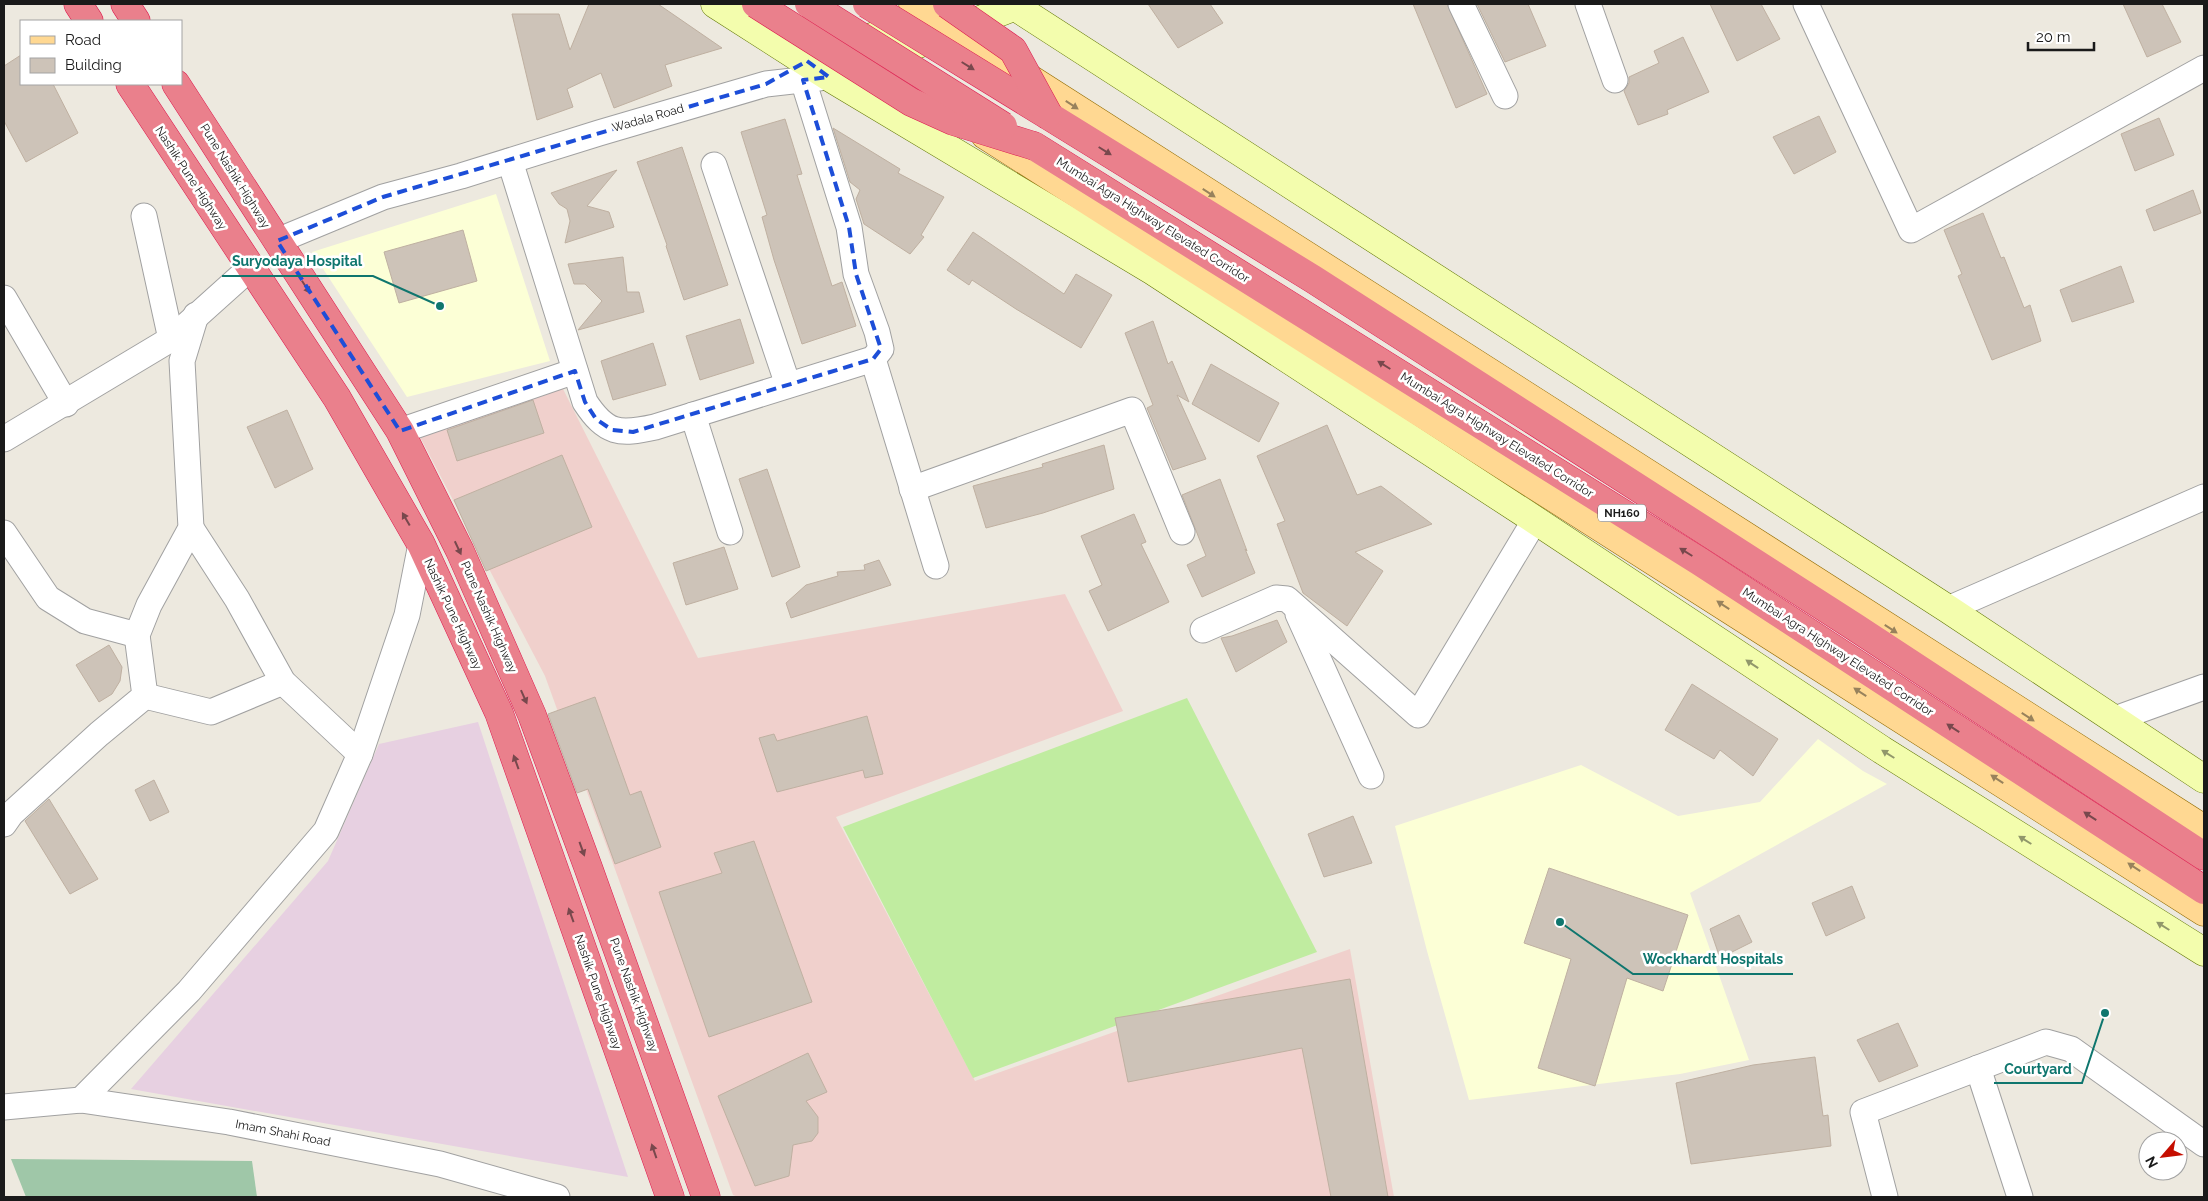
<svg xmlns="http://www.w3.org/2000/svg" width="2208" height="1201" font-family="Raleway,sans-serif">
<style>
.commercial{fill:#f0d0cc}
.industrial{fill:#e7d0e1}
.education{fill:#fcffd6}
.grass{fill:#c0eca0}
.cemetery{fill:#9fc7a8}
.building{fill:#cdc3b8;stroke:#bfb0a1}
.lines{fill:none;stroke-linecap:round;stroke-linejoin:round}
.street-casing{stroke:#a1a1a1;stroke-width:27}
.secondary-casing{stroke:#5e7300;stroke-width:29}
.primary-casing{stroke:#916b00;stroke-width:29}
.highway-casing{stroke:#dd194e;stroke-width:29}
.street{stroke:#fff;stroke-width:25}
.secondary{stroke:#f3fdad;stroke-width:28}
.primary{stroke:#ffd892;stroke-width:28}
.highway{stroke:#ea808c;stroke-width:28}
.highway-bridge-casing{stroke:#dd194e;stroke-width:29;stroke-linecap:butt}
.highway-bridge{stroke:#ea808c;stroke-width:28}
.oneway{fill:#78484d}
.oneway2{fill:#98825c}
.oneway3{fill:#91976b}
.marked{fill:none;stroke:#1d4ed8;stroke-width:4;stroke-dasharray:10 6;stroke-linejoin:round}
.labels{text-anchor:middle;stroke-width:5;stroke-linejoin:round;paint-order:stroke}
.shield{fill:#fff;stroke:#5f5f5f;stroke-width:1}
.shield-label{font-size:11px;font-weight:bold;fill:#1a1a1a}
.street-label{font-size:12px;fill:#1a1a1a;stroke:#fff}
.leader{fill:none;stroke:#0f766e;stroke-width:2}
.callout-dot{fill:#0f766e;stroke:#fff;stroke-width:2}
.callout-label{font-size:14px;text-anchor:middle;font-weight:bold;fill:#0f766e;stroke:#fff;stroke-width:5;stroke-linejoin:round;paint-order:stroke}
</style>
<rect width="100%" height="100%" fill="#ede9df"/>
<path class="commercial" d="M 561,385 L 698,658 L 1065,594 L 1123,711 L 836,817 L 975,1081 L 1350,949 L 1394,1197 L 738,1197 L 733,1195 L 545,676 L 419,435 Z"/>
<path class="industrial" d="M 478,722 L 628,1177 L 131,1089 L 328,861 L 379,744 Z"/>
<g class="education">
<path d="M 496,194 L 550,361 L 407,397 L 312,252 Z"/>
<path d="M 1818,739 L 1863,771 L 1887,784 L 1690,893 L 1749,1060 L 1680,1074 L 1469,1100 L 1427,951 L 1395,826 L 1581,765 L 1678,816 L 1760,802 Z"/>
</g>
<path class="grass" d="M 1187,698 L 1317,952 L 973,1078 L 843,827 Z"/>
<path class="cemetery" d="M 11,1159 L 252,1161 L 257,1197 L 26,1197 Z"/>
<g class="building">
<path d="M 589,4 L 658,4 L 722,48 L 665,65 L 672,86 L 614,108 L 601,73 L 567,89 L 573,107 L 537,120 L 512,14 L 559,14 L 570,50 Z"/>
<path d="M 1148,4 L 1210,4 L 1223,23 L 1178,48 Z"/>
<path d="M 1413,4 L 1447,4 L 1487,94 L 1456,108 Z"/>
<path d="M 1477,4 L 1528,4 L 1546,46 L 1505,62 Z"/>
<path d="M 1710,4 L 1761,4 L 1780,39 L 1737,61 Z"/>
<path d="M 2123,4 L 2162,4 L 2181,42 L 2147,57 Z"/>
<path d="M 1683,37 L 1709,92 L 1667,110 L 1668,114 L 1638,125 L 1624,91 L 1629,83 L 1629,77 L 1659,63 L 1654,51 Z"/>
<path d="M 21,55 L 21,84 L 53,84 L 78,133 L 26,162 L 4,121 L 4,66 Z"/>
<path d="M 1819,116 L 1836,152 L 1794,174 L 1773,137 Z"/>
<path d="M 2159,118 L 2174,155 L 2135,171 L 2121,134 Z"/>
<path d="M 785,119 L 802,174 L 797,175 L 832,286 L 842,282 L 856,326 L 802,344 L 774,260 L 762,217 L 767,215 L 741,132 Z"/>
<path d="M 833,128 L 900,169 L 898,173 L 944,197 L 921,235 L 924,237 L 910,254 L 864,224 L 856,199 L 860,190 L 850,182 Z"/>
<path d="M 682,147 L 728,285 L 684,300 L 666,246 L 667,245 L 637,162 Z"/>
<path d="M 617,170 L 587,206 L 609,212 L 614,227 L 565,243 L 570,221 L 567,209 L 559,204 L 551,193 Z"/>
<path d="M 2193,190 L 2201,213 L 2154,231 L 2146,210 Z"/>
<path d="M 1983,213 L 2001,258 L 2004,257 L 2024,308 L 2030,305 L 2041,341 L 1992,360 L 1958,276 L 1962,274 L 1944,230 Z"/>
<path d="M 463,230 L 477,281 L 399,303 L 384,252 Z"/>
<path d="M 973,232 L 1064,294 L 1076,274 L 1112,295 L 1081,348 L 1016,309 L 972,280 L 969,285 L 947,270 Z"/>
<path d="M 623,257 L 627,292 L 639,292 L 644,312 L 578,330 L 602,301 L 585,284 L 574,284 L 568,264 Z"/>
<path d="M 2121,266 L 2134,302 L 2072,322 L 2060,290 Z"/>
<path d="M 740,319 L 754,363 L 700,380 L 686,336 Z"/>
<path d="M 1153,321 L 1168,364 L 1172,361 L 1189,402 L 1177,395 L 1206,459 L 1173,470 L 1147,408 L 1153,405 L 1125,333 Z"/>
<path d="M 653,343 L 666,385 L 613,400 L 601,361 Z"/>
<path d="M 1211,364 L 1279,403 L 1259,442 L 1192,404 Z"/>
<path d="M 533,400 L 544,433 L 457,461 L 447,430 Z"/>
<path d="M 287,410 L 313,469 L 275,488 L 247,427 Z"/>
<path d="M 1327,425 L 1357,495 L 1381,486 L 1432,524 L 1355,552 L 1383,571 L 1347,626 L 1303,593 L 1277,524 L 1285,521 L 1257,456 Z"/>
<path d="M 1104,445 L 1114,489 L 1043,513 L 986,528 L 973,486 L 1043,467 L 1042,464 Z"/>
<path d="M 562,455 L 592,527 L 486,571 L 454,500 Z"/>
<path d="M 767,469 L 800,567 L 772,577 L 739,479 Z"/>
<path d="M 1220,479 L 1247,551 L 1245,549 L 1255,573 L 1202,597 L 1187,565 L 1206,556 L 1182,495 Z"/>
<path d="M 1134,514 L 1146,542 L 1141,544 L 1169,602 L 1108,631 L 1089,591 L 1102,585 L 1081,536 Z"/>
<path d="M 724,547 L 738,589 L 686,605 L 673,563 Z"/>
<path d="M 879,560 L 891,585 L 791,618 L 786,603 L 806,585 L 838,576 L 837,572 L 865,570 L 864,565 Z"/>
<path d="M 1277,620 L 1287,642 L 1236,672 L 1221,638 L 1232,636 Z"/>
<path d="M 109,645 L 122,667 L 120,681 L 112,694 L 99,702 L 76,665 Z"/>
<path d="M 1692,684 L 1778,739 L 1753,776 L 1720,750 L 1714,759 L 1665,730 Z"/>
<path d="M 595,697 L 630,795 L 641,791 L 661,847 L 615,864 L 588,789 L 577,793 L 548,714 Z"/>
<path d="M 867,716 L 883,774 L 865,778 L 863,770 L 777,792 L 759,738 L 774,734 L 777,741 Z"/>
<path d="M 154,780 L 169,812 L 150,821 L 135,790 Z"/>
<path d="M 49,799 L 98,879 L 70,894 L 25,821 Z"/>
<path d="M 1353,816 L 1372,863 L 1324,877 L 1308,834 Z"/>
<path d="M 754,841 L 812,1002 L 709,1037 L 659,892 L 722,873 L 714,853 Z"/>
<path d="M 1549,868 L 1688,915 L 1663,991 L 1627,978 L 1595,1086 L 1538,1068 L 1571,959 L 1524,943 Z"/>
<path d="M 1852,886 L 1865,918 L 1826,936 L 1812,903 Z"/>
<path d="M 1739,915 L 1752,942 L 1720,958 L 1710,929 Z"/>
<path d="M 1350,979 L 1388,1197 L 1331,1197 L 1302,1048 L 1128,1082 L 1115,1018 Z"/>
<path d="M 1898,1023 L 1918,1066 L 1879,1082 L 1857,1040 Z"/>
<path d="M 808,1053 L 827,1092 L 806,1101 L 818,1117 L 818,1133 L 812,1141 L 793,1145 L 789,1176 L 755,1186 L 718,1096 Z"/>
<path d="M 1815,1057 L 1823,1116 L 1828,1115 L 1831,1146 L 1691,1164 L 1676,1083 L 1753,1065 Z"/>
</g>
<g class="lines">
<defs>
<g id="street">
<path d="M 1461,4 L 1505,96"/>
<path d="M 1588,4 L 1615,80"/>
<path d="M 1806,4 L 1911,230 L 2204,68"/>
<path d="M 510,161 L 585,402 C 606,434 619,435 655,427 L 873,359 L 881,349 L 877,332 L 856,274 L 849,227 L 803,80"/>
<path d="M 714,165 L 788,385"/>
<path d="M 144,216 L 171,339"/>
<path d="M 277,241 L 383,197 L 461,176 L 599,133 L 766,84 L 819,78"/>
<path d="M 4,298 L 66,404"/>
<path d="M 873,359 L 936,566"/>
<path d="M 693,415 L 730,532"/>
<path d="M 400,431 L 575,371"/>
<path d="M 4,439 L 171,339 L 250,268"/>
<path d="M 912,489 L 1132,410 L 1182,532"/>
<path d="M 191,528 L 237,599 L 283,682 L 360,754"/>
<path d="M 4,533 L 48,598 L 85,621 L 137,635"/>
<path d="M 1948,609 L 2204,497"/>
<path d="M 1298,614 L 1371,776"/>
<path d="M 1203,630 L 1276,598 L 1287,599 L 1418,715 L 1535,520"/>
<path d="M 145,696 L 211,712 L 283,682"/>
<path d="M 2115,719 L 2204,687"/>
<path d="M 4,824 L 11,814 L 99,734 L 145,696 L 137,635 L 149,605 L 191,528 L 182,361 L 196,315"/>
<path d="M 1978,1068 L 2020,1197"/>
<path d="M 81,1100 L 189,991 L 326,831 L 360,754 L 407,615 L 421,544"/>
<path d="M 4,1107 L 81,1100 L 229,1122 L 440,1164 L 557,1197"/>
<path d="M 1885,1197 L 1863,1112 L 2046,1042 L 2071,1049 L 2204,1144"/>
</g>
<g id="secondary">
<path d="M 715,4 L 829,77 L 1153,271 L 1535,520 L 1882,750 L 2204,952"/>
<path d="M 1011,4 L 1948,609 L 2204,779"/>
<path d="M 813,59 L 848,48 L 919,16"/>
<path d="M 872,62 L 1021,4"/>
</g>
<g id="primary">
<path d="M 913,4 L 2204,829"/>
<path d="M 985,135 L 2204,912"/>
</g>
<g id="highway">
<path d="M 78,4 L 89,21"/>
<path d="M 125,4 L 136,21"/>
<path d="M 130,84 L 337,398 L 421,544 L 499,713 L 670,1197"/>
<path d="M 176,84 L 400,431 L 460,551 L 532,715 L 588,867 L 706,1197"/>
<path d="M 1049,116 L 1313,279 L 1855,627 L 2204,856"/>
<path d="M 1034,146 L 1699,561 L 2204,890"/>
</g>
</defs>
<use href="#street" class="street-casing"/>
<use href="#secondary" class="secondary-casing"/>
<use href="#primary" class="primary-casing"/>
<use href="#highway" class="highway-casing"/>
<use href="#street" class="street"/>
<use href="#secondary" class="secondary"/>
<use href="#primary" class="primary"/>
<use href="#highway" class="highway"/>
<defs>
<g id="highway-bridge">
<path d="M 756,4 L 911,102 L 953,121 L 1034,146"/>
<path d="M 809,4 L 1003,126"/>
<path d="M 867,4 L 1049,116"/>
<path d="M 947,4 L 1013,50 L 1048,114"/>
</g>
</defs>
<use href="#highway-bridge" class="highway-bridge-casing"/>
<use href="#highway-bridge" class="highway-bridge"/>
</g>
<defs><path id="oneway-solid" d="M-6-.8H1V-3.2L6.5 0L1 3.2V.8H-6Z" transform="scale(1.25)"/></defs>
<g class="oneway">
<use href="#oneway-solid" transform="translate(968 66) rotate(32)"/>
<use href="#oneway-solid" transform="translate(1105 151) rotate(32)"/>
<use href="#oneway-solid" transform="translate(306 287) rotate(57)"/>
<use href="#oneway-solid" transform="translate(1384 365) rotate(-148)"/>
<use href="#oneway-solid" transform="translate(406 519) rotate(-120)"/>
<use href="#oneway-solid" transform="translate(458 548) rotate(65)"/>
<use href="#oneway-solid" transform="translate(1686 552) rotate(-148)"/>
<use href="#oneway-solid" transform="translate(524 697) rotate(66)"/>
<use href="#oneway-solid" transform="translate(1953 728) rotate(-147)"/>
<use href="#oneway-solid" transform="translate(516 762) rotate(-110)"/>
<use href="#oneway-solid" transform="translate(2090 816) rotate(-147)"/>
<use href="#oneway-solid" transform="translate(582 849) rotate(70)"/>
<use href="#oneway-solid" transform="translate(571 915) rotate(-110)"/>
<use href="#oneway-solid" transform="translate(654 1151) rotate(-109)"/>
</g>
<g class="oneway2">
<use href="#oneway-solid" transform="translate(1072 105) rotate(33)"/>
<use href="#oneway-solid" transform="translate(1209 193) rotate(33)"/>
<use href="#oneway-solid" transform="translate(1723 605) rotate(-147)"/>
<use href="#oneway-solid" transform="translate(1891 629) rotate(33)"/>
<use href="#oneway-solid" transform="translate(1860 692) rotate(-147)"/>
<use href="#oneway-solid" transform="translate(2028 717) rotate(33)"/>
<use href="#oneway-solid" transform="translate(1997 779) rotate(-147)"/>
<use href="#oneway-solid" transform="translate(2134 867) rotate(-147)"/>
</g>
<g class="oneway3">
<use href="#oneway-solid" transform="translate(1752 664) rotate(-146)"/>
<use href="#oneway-solid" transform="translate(1888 754) rotate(-148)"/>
<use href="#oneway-solid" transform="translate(2025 840) rotate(-148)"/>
<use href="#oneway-solid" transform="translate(2163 926) rotate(-148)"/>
</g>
<path class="marked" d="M 807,61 L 829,77 L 803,80 L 849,227 L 856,274 L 881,349 L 873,359 L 633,432 L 612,430 L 596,419 L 585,402 L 575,371 L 400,431 L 277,241 L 383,197 L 766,84 Z"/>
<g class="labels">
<rect class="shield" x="1598" y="504.5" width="48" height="17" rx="4"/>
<g class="shield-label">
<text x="1622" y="517">NH160</text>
</g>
<g class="street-label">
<text transform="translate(648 118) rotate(-16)" y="4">Wadala Road</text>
<text transform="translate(235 176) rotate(58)" y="4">Pune Nashik Highway</text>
<text transform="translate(191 178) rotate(57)" y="4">Nashik Pune Highway</text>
<text transform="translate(1153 220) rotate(32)" y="4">Mumbai Agra Highway Elevated Corridor</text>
<text transform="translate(1497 435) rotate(32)" y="4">Mumbai Agra Highway Elevated Corridor</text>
<text transform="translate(453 614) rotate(65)" y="4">Nashik Pune Highway</text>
<text transform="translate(489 617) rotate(66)" y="4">Pune Nashik Highway</text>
<text transform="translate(1838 652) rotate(33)" y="4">Mumbai Agra Highway Elevated Corridor</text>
<text transform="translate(598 992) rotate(71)" y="4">Nashik Pune Highway</text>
<text transform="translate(634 995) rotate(70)" y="4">Pune Nashik Highway</text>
<text transform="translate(283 1133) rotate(11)" y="4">Imam Shahi Road</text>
</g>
</g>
<path class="leader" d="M440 306L373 276H222M1560 922L1633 974H1793M2105 1013L2082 1083H1994"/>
<g class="callout-dot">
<circle cx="440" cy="306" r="5"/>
<circle cx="1560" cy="922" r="5"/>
<circle cx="2105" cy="1013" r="5"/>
</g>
<g class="callout-label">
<text x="297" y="266">Suryodaya Hospital</text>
<text x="1713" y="964">Wockhardt Hospitals</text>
<text x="2038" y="1074">Courtyard</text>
</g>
<rect width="2208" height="1201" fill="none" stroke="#1a1a1a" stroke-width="10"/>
<rect x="20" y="20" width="162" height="65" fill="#ffffff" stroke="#a3a3a3"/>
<rect x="30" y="36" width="25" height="8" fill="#ffd892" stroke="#a3a3a3"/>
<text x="65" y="45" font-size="15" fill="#1a1a1a">Road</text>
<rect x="30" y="58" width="25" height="15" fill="#cdc3b8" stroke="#a3a3a3"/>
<text x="65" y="70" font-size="15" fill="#1a1a1a">Building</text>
<g transform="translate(2163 1156) rotate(242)"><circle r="24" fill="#ffffff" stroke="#a3a3a3"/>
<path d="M0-4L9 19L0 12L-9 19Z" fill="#c50e00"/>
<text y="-8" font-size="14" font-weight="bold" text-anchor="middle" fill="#1a1a1a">N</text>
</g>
<path d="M2028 42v8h66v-8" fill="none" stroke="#1a1a1a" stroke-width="2.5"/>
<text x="2036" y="42" font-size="15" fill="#1a1a1a" stroke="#ffffff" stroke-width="4" paint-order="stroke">20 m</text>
</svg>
